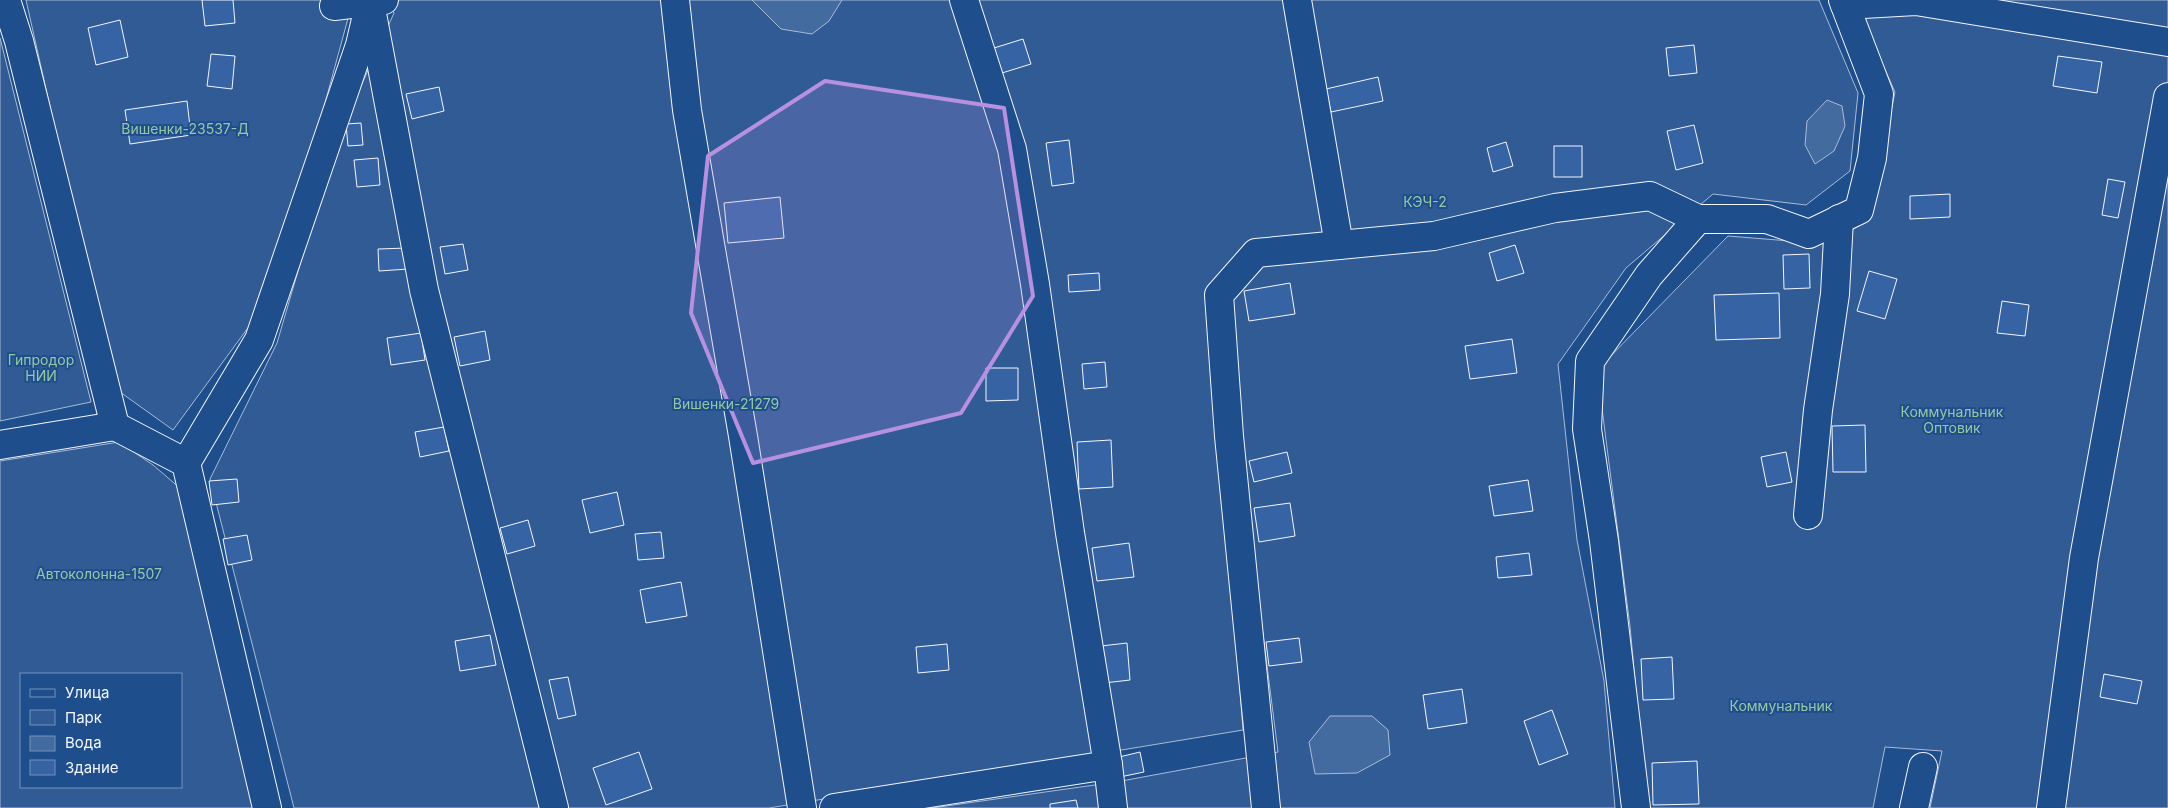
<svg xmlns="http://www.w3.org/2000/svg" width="2168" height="808" font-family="Inter,sans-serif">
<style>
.green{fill:#305b95;stroke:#a8bbd7;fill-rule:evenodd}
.water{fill:#446ba0;stroke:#a8bbd7}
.building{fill:#3563a3;stroke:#f2f6ff}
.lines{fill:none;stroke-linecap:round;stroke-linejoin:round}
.minor-casing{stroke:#f2f6ff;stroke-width:30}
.minor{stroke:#1f4e8c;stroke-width:28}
.marked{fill:#b691df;fill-opacity:0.2;stroke:#b691df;stroke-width:4;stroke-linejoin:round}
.labels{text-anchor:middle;stroke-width:4;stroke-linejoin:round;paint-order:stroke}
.park-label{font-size:14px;fill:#97c8a6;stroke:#1f4e8c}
</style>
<rect width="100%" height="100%" fill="#1f4e8c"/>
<g class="green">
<path d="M 26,0 L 353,0 L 309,162 L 250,325 L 173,430 L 113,387 Z"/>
<path d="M 387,0 L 1819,0 L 1858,93 L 1850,171 L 1806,205 L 1713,194 L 1626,268 L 1558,364 L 1577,540 L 1604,681 L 1615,808 L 932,808 L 1116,782 L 1278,752 L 1242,469 L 1233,296 L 1225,491 L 1243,730 L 769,808 L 294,808 L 210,479 L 277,343 L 336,141 L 394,13 Z"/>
<path d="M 1854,0 L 2168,0 L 2168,808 L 1930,808 L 1942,751 L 1885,747 L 1873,808 L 1647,808 L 1630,626 L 1597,370 L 1728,236 L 1827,244 L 1869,220 L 1895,92 Z"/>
<path d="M 0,38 L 91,402 L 0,421 Z"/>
<path d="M 119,442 L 153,465 L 181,489 L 253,808 L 0,808 L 0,461 ZM 21,674 L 181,674 L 181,787 L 21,787 Z"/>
</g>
<g class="water">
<path d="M 752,0 L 842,0 L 829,21 L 812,34 L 781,29 Z"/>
<path d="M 1827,100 L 1842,106 L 1845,126 L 1834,151 L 1815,164 L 1805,145 L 1807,121 Z"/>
<path d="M 1330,716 L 1372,716 L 1388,730 L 1390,755 L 1357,773 L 1315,774 L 1309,742 Z"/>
</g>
<g class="building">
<path d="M 202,0 L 233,0 L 235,23 L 205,26 Z"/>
<path d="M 120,20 L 128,57 L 96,65 L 88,28 Z"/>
<path d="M 1023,39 L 1031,64 L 1002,73 L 994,48 Z"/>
<path d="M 1694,45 L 1697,73 L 1669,76 L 1666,48 Z"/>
<path d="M 211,54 L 235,56 L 232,89 L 207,86 Z"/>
<path d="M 2058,56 L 2102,62 L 2097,93 L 2053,86 Z"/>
<path d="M 1378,77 L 1383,101 L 1331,112 L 1326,89 Z"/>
<path d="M 439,87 L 444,111 L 412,119 L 406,94 Z"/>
<path d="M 187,101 L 191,135 L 130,144 L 125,110 Z"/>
<path d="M 361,123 L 363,145 L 348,146 L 346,124 Z"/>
<path d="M 1694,125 L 1703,163 L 1676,170 L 1667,131 Z"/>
<path d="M 1069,140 L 1074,183 L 1052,186 L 1046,143 Z"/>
<path d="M 1506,142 L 1513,166 L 1493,172 L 1487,148 Z"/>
<rect x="1554" y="146" width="28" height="31"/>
<path d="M 378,158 L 380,185 L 357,187 L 354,160 Z"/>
<path d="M 2108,179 L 2125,182 L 2118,218 L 2102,215 Z"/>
<path d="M 1950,194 L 1950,217 L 1910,219 L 1910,196 Z"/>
<path d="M 780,197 L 784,238 L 728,243 L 724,203 Z"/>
<path d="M 463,244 L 468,270 L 445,274 L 440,247 Z"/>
<path d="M 1515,245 L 1524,273 L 1497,281 L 1489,253 Z"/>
<path d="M 407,248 L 408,269 L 379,271 L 378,249 Z"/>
<path d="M 1809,254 L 1810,288 L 1784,289 L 1783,255 Z"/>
<path d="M 1869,271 L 1897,279 L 1885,319 L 1857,311 Z"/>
<path d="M 1099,273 L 1100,290 L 1069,292 L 1068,275 Z"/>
<path d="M 1290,283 L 1295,314 L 1249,321 L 1244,291 Z"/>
<path d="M 1779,293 L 1780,338 L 1716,340 L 1714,295 Z"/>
<path d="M 2002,301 L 2029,305 L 2025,336 L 1997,333 Z"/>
<path d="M 485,331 L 490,360 L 460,366 L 454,337 Z"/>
<path d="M 421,333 L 425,360 L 391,365 L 387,338 Z"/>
<path d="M 1512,339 L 1517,373 L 1470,379 L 1465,346 Z"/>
<path d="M 1105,362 L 1107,387 L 1084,389 L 1082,364 Z"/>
<path d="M 986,368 L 1018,368 L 1018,400 L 986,401 Z"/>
<path d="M 1865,425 L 1866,472 L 1833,472 L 1832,426 Z"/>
<path d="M 444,427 L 449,451 L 420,457 L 415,432 Z"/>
<path d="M 1111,440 L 1113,487 L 1079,489 L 1077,442 Z"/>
<path d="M 1287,452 L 1292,473 L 1254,482 L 1249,461 Z"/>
<path d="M 1786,452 L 1792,482 L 1767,487 L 1761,457 Z"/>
<path d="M 237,479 L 239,502 L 212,505 L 209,481 Z"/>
<path d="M 1528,480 L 1533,511 L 1494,516 L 1489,486 Z"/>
<path d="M 617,492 L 624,525 L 590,533 L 582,500 Z"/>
<path d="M 1290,503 L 1295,536 L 1259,542 L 1254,508 Z"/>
<path d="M 528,520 L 535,546 L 507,554 L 500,528 Z"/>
<path d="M 661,532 L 664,558 L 638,560 L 635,534 Z"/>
<path d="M 247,535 L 252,560 L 228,565 L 223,539 Z"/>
<path d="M 1129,543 L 1134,577 L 1097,581 L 1092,548 Z"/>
<path d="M 1529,553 L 1532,575 L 1498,578 L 1496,557 Z"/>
<path d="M 681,582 L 687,616 L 646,623 L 640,590 Z"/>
<path d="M 490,635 L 496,665 L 460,671 L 455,641 Z"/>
<path d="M 1299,638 L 1302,662 L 1269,666 L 1266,642 Z"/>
<path d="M 1127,643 L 1130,680 L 1104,683 L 1101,646 Z"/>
<path d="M 947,644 L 949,670 L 918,673 L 916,647 Z"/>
<path d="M 1672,657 L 1674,699 L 1643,700 L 1641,659 Z"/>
<path d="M 2104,674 L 2142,681 L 2137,704 L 2100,697 Z"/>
<path d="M 568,677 L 576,715 L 558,719 L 549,680 Z"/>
<path d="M 1462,689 L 1467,723 L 1428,729 L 1423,695 Z"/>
<path d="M 1552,710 L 1568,754 L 1539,765 L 1524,721 Z"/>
<path d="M 639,752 L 652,789 L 606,805 L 593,768 Z"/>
<path d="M 1140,752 L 1144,772 L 1120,777 L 1115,758 Z"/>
<path d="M 1697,761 L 1699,804 L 1653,805 L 1652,763 Z"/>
<path d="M 1076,800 L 1078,808 L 1050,808 L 1050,804 Z"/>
</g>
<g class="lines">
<defs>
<g id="minor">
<path d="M 6,0 L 19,41 L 115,426"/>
<path d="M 675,0 L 687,110 L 743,436 L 802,808"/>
<path d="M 964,0 L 1012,149 L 1035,284 L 1070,533 L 1108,765"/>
<path d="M 1297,0 L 1339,245"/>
<path d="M 370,3 L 424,290 L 554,808"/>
<path d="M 1845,5 L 1916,1 L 2168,42"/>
<path d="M 334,6 L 384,0"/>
<path d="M 0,445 L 115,426 L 186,463 L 267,808"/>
<path d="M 186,463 L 259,340 L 360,45 L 368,11"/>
<path d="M 1808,515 L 1818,410 L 1835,294 L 1839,219"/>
<path d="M 834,808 L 1108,765 L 1113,808"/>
<path d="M 1266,808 L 1229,436 L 1219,295 L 1256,253 L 1434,236 L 1555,208 L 1650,196 L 1698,219 L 1767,219 L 1809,234 L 1859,210 L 1872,158 L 1879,94 L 1843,0"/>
<path d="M 1636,808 L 1604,541 L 1587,429 L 1590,361 L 1649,275 L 1698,219"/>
<path d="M 1914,808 L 1923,767"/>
<path d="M 2051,808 L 2084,558 L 2168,97"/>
</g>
</defs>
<use href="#minor" class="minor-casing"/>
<use href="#minor" class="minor"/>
</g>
<path class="marked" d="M 825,81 L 1004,108 L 1033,296 L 961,413 L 753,463 L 691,313 L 708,156 Z"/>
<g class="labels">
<g class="park-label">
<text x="185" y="134">Вишенки-23537-Д</text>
<text x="1425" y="207">КЭЧ-2</text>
<text x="41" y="365">Гипродор<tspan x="41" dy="16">НИИ</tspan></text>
<text x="726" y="409">Вишенки-21279</text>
<text x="1952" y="417">Коммунальник<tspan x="1952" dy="16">Оптовик</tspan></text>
<text x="99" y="579">Автоколонна-1507</text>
<text x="1781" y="711">Коммунальник</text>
</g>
</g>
<rect x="20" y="673" width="162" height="115" fill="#1f4e8c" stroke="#7391ba"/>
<rect x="30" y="689" width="25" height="8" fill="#1f4e8c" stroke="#7391ba"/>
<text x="65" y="698" font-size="15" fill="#f2f6ff">Улица</text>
<rect x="30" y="710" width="25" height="15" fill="#305b95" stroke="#7391ba"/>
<text x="65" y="723" font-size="15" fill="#f2f6ff">Парк</text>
<rect x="30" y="736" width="25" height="15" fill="#446ba0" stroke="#7391ba"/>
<text x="65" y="748" font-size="15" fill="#f2f6ff">Вода</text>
<rect x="30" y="760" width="25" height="15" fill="#3563a3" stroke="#7391ba"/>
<text x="65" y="773" font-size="15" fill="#f2f6ff">Здание</text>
</svg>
